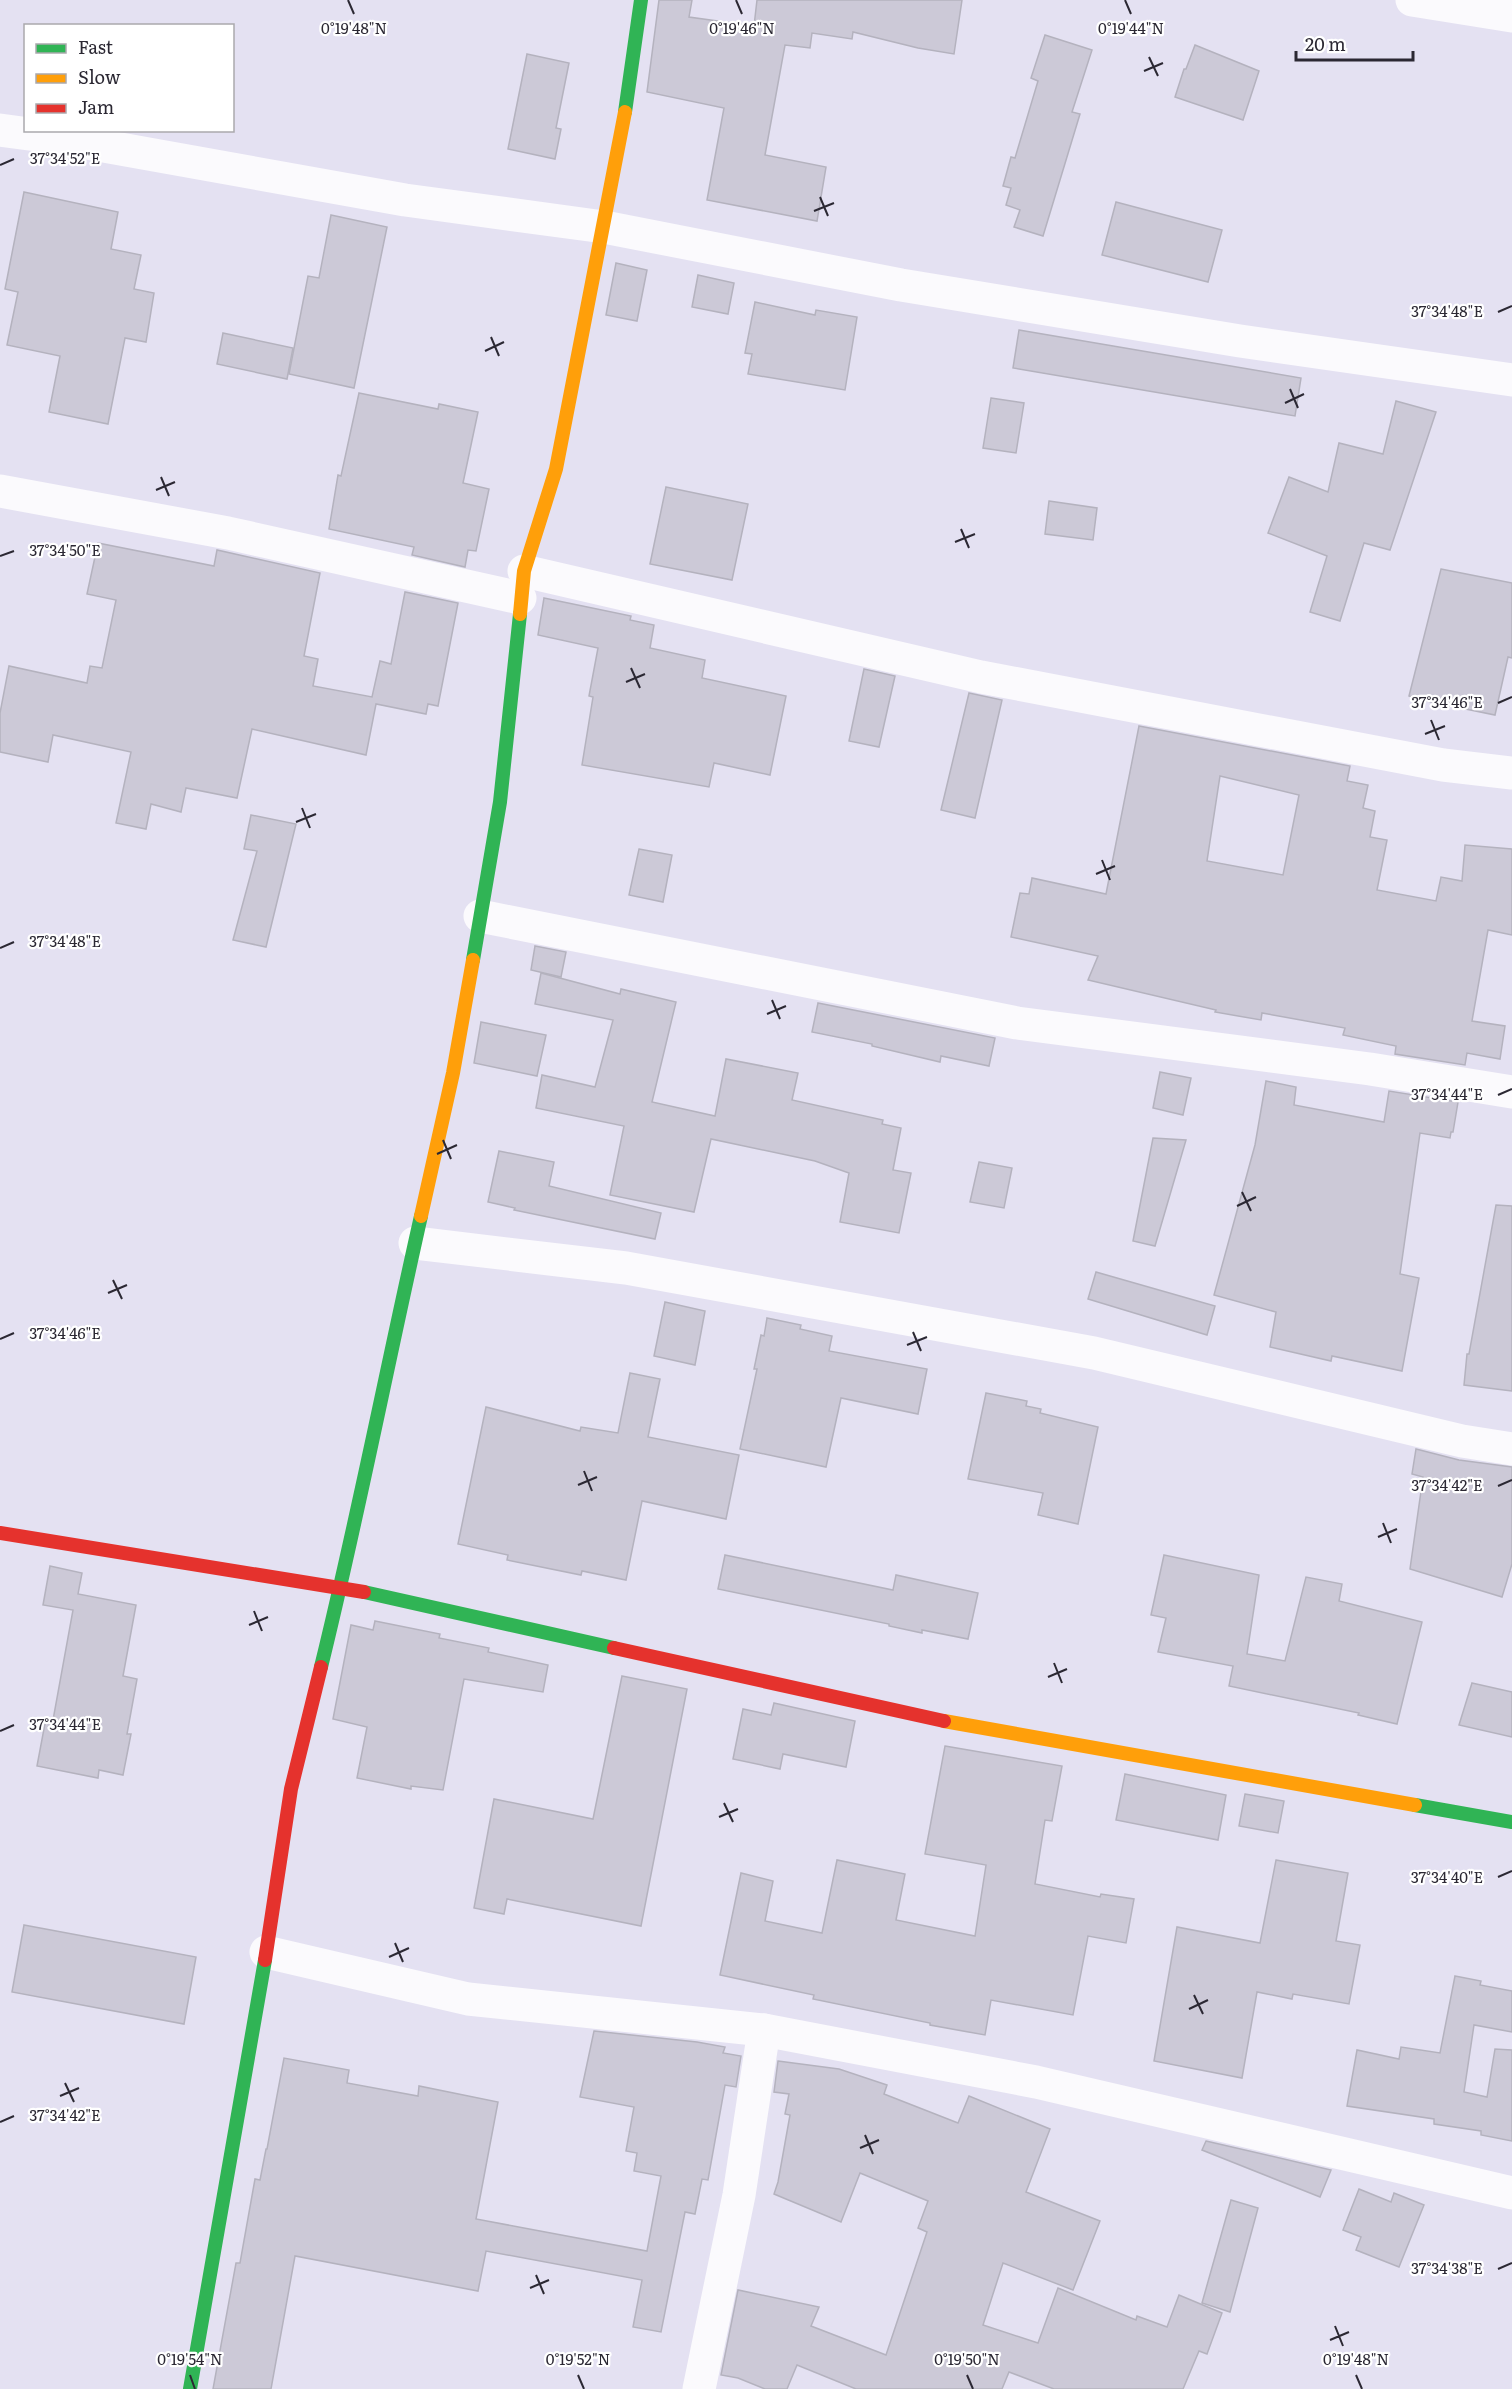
<svg xmlns="http://www.w3.org/2000/svg" width="1512" height="2389" font-family="Literata,serif">
<style>
.building{fill:#ccc9d7;stroke:#b4b2be;stroke-width:1.5;fill-rule:evenodd}
.lines{fill:none;stroke-linecap:round;stroke-linejoin:round}
.street{stroke:#fbfafd;stroke-width:33}
.fast{stroke:#30b455;stroke-width:14}
.slow{stroke:#ff9f0a;stroke-width:14}
.jam{stroke:#e5322d;stroke-width:14}
.ticks{fill:none;stroke:#2b2833;stroke-width:2}
.ticks-label{font-size:15px;text-anchor:middle;fill:#2b2833;stroke:#fff;stroke-width:4.5;stroke-linejoin:round;paint-order:stroke}
</style>
<rect width="100%" height="100%" fill="#e4e1f2"/>
<g class="building">
<path d="M 659,0 L 692,0 L 689,17 L 754,26 L 757,0 L 962,0 L 954,54 L 918,48 L 853,32 L 852,39 L 812,33 L 810,48 L 785,45 L 765,155 L 826,167 L 817,221 L 707,200 L 724,108 L 647,92 Z"/>
<path d="M 1045,35 L 1092,50 L 1072,112 L 1080,114 L 1043,236 L 1014,227 L 1020,210 L 1006,205 L 1011,188 L 1003,186 L 1011,157 L 1015,158 L 1038,81 L 1031,78 Z"/>
<path d="M 1195,45 L 1259,71 L 1243,120 L 1175,97 L 1184,69 L 1186,69 Z"/>
<path d="M 527,54 L 569,63 L 556,128 L 561,129 L 555,159 L 508,149 Z"/>
<path d="M 24,192 L 118,212 L 111,249 L 141,255 L 134,289 L 154,293 L 146,342 L 125,338 L 108,424 L 49,412 L 60,356 L 7,345 L 18,292 L 5,289 Z"/>
<path d="M 1116,202 L 1222,230 L 1208,282 L 1102,255 Z"/>
<path d="M 331,215 L 387,227 L 354,388 L 289,374 L 308,276 L 319,278 Z"/>
<path d="M 616,263 L 647,270 L 637,321 L 606,315 Z"/>
<path d="M 698,275 L 734,283 L 728,314 L 692,307 Z"/>
<path d="M 755,302 L 815,315 L 816,310 L 857,317 L 845,390 L 748,374 L 752,354 L 745,353 Z"/>
<path d="M 1019,330 L 1301,378 L 1295,416 L 1013,368 Z"/>
<path d="M 223,333 L 293,348 L 287,379 L 217,364 Z"/>
<path d="M 359,393 L 438,409 L 439,404 L 478,412 L 463,483 L 489,489 L 476,551 L 468,550 L 465,567 L 412,555 L 414,547 L 329,529 L 338,475 L 341,476 Z"/>
<path d="M 991,398 L 1024,403 L 1016,453 L 983,448 Z"/>
<path d="M 1396,401 L 1436,412 L 1390,550 L 1364,543 L 1340,621 L 1310,612 L 1327,556 L 1268,533 L 1289,477 L 1328,492 L 1339,443 L 1383,454 Z"/>
<path d="M 666,487 L 748,504 L 732,580 L 650,564 Z"/>
<path d="M 1049,501 L 1097,508 L 1093,540 L 1045,534 Z"/>
<path d="M 98,543 L 214,566 L 217,550 L 320,573 L 304,656 L 318,659 L 313,686 L 372,697 L 380,661 L 391,664 L 405,592 L 458,603 L 438,706 L 428,704 L 426,714 L 376,704 L 366,755 L 252,729 L 237,798 L 186,788 L 181,812 L 151,804 L 146,829 L 116,823 L 131,752 L 53,735 L 48,762 L 0,752 L 0,713 L 9,666 L 87,683 L 90,666 L 102,668 L 116,600 L 87,594 Z"/>
<path d="M 1441,569 L 1512,583 L 1512,658 L 1508,657 L 1495,715 L 1422,700 L 1409,696 Z"/>
<path d="M 544,598 L 631,616 L 630,620 L 654,625 L 650,648 L 705,660 L 702,678 L 786,696 L 770,775 L 714,763 L 709,787 L 582,765 L 593,697 L 589,696 L 598,648 L 538,635 Z"/>
<path d="M 864,669 L 895,676 L 879,747 L 849,741 Z"/>
<path d="M 969,693 L 1002,700 L 975,818 L 941,810 Z"/>
<path d="M 1139,726 L 1350,766 L 1347,781 L 1368,785 L 1363,808 L 1375,811 L 1370,837 L 1387,840 L 1377,890 L 1436,901 L 1441,877 L 1462,881 L 1465,845 L 1512,849 L 1512,935 L 1488,930 L 1472,1021 L 1505,1026 L 1500,1059 L 1467,1053 L 1465,1065 L 1395,1054 L 1396,1046 L 1343,1035 L 1345,1028 L 1262,1013 L 1261,1020 L 1215,1012 L 1216,1010 L 1088,980 L 1098,956 L 1011,937 L 1020,893 L 1029,894 L 1032,878 L 1106,894 ZM 1220,776 L 1299,795 L 1283,875 L 1207,861 Z"/>
<path d="M 251,815 L 296,824 L 266,947 L 233,940 L 257,851 L 244,849 Z"/>
<path d="M 639,849 L 672,855 L 663,902 L 629,895 Z"/>
<path d="M 535,946 L 566,952 L 561,977 L 531,970 Z"/>
<path d="M 541,973 L 620,994 L 621,989 L 676,1002 L 652,1102 L 715,1116 L 726,1059 L 798,1073 L 792,1100 L 883,1120 L 882,1124 L 901,1128 L 893,1170 L 911,1173 L 899,1233 L 840,1222 L 849,1173 L 815,1161 L 711,1139 L 694,1212 L 610,1195 L 624,1126 L 536,1108 L 542,1075 L 595,1087 L 613,1020 L 535,1004 Z"/>
<path d="M 818,1003 L 995,1038 L 989,1066 L 941,1056 L 940,1062 L 872,1046 L 872,1044 L 812,1032 Z"/>
<path d="M 481,1022 L 546,1035 L 537,1076 L 474,1063 Z"/>
<path d="M 1160,1072 L 1191,1078 L 1183,1115 L 1153,1108 Z"/>
<path d="M 1266,1081 L 1296,1087 L 1294,1105 L 1384,1122 L 1389,1091 L 1458,1102 L 1453,1132 L 1451,1132 L 1450,1138 L 1420,1133 L 1400,1274 L 1419,1278 L 1402,1371 L 1332,1356 L 1331,1361 L 1270,1347 L 1276,1312 L 1214,1295 L 1255,1145 Z"/>
<path d="M 1153,1138 L 1186,1140 L 1155,1246 L 1133,1241 Z"/>
<path d="M 499,1151 L 554,1162 L 549,1186 L 661,1213 L 655,1239 L 514,1210 L 515,1208 L 488,1202 Z"/>
<path d="M 979,1162 L 1012,1168 L 1004,1208 L 970,1202 Z"/>
<path d="M 1496,1205 L 1512,1206 L 1512,1391 L 1464,1385 L 1467,1354 L 1469,1354 Z"/>
<path d="M 1096,1272 L 1215,1306 L 1207,1335 L 1088,1299 Z"/>
<path d="M 665,1302 L 705,1311 L 695,1365 L 654,1356 Z"/>
<path d="M 767,1318 L 801,1325 L 800,1329 L 832,1336 L 829,1351 L 927,1369 L 918,1414 L 841,1398 L 826,1467 L 740,1449 L 757,1369 L 754,1369 L 761,1335 L 764,1336 Z"/>
<path d="M 630,1373 L 660,1379 L 648,1437 L 739,1455 L 726,1519 L 642,1501 L 626,1580 L 582,1571 L 581,1575 L 507,1560 L 508,1555 L 458,1544 L 486,1407 L 580,1431 L 581,1427 L 618,1433 Z"/>
<path d="M 986,1393 L 1027,1401 L 1026,1406 L 1041,1409 L 1040,1413 L 1098,1427 L 1078,1524 L 1038,1515 L 1043,1493 L 968,1479 Z"/>
<path d="M 1416,1449 L 1459,1460 L 1512,1467 L 1512,1564 L 1502,1597 L 1410,1569 L 1423,1477 L 1412,1474 Z"/>
<path d="M 725,1555 L 893,1590 L 896,1575 L 978,1593 L 968,1639 L 922,1630 L 922,1633 L 889,1626 L 889,1624 L 718,1589 Z"/>
<path d="M 1164,1555 L 1259,1575 L 1247,1654 L 1285,1661 L 1306,1577 L 1342,1584 L 1339,1601 L 1422,1622 L 1397,1724 L 1358,1715 L 1359,1713 L 1229,1686 L 1233,1666 L 1158,1652 L 1166,1618 L 1151,1615 Z"/>
<path d="M 50,1566 L 82,1573 L 78,1594 L 136,1605 L 123,1676 L 137,1679 L 127,1734 L 131,1734 L 123,1775 L 99,1770 L 98,1778 L 37,1766 L 46,1718 L 53,1720 L 73,1610 L 43,1605 Z"/>
<path d="M 375,1621 L 440,1634 L 439,1638 L 489,1648 L 488,1652 L 548,1665 L 543,1692 L 464,1679 L 443,1790 L 411,1786 L 411,1789 L 357,1778 L 367,1727 L 333,1719 L 351,1625 L 373,1630 Z"/>
<path d="M 622,1676 L 687,1689 L 641,1926 L 507,1899 L 504,1914 L 474,1908 L 494,1799 L 593,1819 Z"/>
<path d="M 1472,1683 L 1512,1692 L 1512,1737 L 1459,1725 Z"/>
<path d="M 774,1703 L 855,1721 L 846,1767 L 783,1754 L 780,1769 L 733,1759 L 743,1709 L 771,1715 Z"/>
<path d="M 945,1746 L 1062,1766 L 1052,1821 L 1045,1820 L 1035,1884 L 1100,1897 L 1101,1894 L 1134,1899 L 1126,1943 L 1088,1936 L 1073,2015 L 991,2000 L 985,2035 L 930,2025 L 930,2023 L 813,1999 L 814,1995 L 720,1975 L 741,1873 L 773,1881 L 765,1921 L 822,1933 L 837,1860 L 905,1874 L 896,1920 L 975,1936 L 986,1865 L 925,1854 Z"/>
<path d="M 1125,1774 L 1226,1795 L 1218,1840 L 1116,1820 Z"/>
<path d="M 1245,1794 L 1284,1801 L 1278,1833 L 1239,1826 Z"/>
<path d="M 1276,1860 L 1348,1873 L 1336,1941 L 1360,1945 L 1349,2004 L 1293,1994 L 1292,1999 L 1257,1992 L 1242,2078 L 1154,2061 L 1177,1927 L 1260,1943 Z"/>
<path d="M 24,1925 L 196,1957 L 184,2024 L 12,1992 Z"/>
<path d="M 1455,1976 L 1481,1981 L 1480,1985 L 1512,1991 L 1512,2032 L 1474,2025 L 1464,2092 L 1487,2097 L 1495,2049 L 1512,2050 L 1512,2141 L 1481,2135 L 1481,2131 L 1434,2124 L 1434,2119 L 1347,2106 L 1357,2050 L 1399,2059 L 1401,2047 L 1440,2053 Z"/>
<path d="M 594,2031 L 697,2042 L 725,2047 L 723,2053 L 741,2056 L 736,2087 L 725,2085 L 708,2180 L 702,2179 L 695,2214 L 685,2212 L 661,2332 L 633,2327 L 642,2280 L 486,2251 L 478,2291 L 295,2256 L 271,2389 L 213,2389 L 236,2263 L 240,2263 L 255,2179 L 260,2180 L 266,2149 L 267,2149 L 284,2058 L 349,2070 L 347,2083 L 418,2096 L 419,2086 L 498,2102 L 476,2219 L 647,2251 L 661,2176 L 634,2171 L 637,2153 L 626,2151 L 634,2107 L 580,2097 Z"/>
<path d="M 778,2061 L 839,2069 L 887,2085 L 884,2094 L 958,2123 L 969,2096 L 1050,2129 L 1026,2192 L 1100,2221 L 1073,2290 L 1003,2263 L 983,2325 L 1038,2343 L 1058,2288 L 1136,2320 L 1137,2316 L 1167,2327 L 1179,2295 L 1222,2313 L 1207,2354 L 1199,2351 L 1183,2389 L 1054,2389 L 1009,2372 L 1002,2389 L 856,2389 L 797,2365 L 787,2389 L 765,2389 L 738,2378 L 721,2375 L 738,2290 L 819,2307 L 811,2326 L 886,2355 L 927,2232 L 918,2228 L 928,2201 L 860,2173 L 841,2222 L 774,2194 L 778,2182 L 790,2115 L 785,2114 L 789,2094 L 774,2092 Z"/>
<path d="M 1206,2141 L 1331,2170 L 1320,2197 L 1202,2150 Z"/>
<path d="M 1359,2189 L 1391,2202 L 1394,2193 L 1424,2205 L 1399,2267 L 1356,2250 L 1361,2237 L 1343,2230 Z"/>
<path d="M 1231,2200 L 1258,2208 L 1230,2312 L 1202,2303 Z"/>
</g>
<g class="lines">
<g class="street">
<path d="M 1412,0 L 1512,16"/>
<path d="M 0,130 L 59,138 L 405,200 L 604,227 L 901,285 L 1240,341 L 1512,380"/>
<path d="M 0,491 L 228,533 L 520,598"/>
<path d="M 524,571 L 981,677 L 1443,765 L 1512,773"/>
<path d="M 480,916 L 1017,1023 L 1370,1069 L 1512,1092"/>
<path d="M 415,1243 L 626,1268 L 1094,1353 L 1462,1441 L 1512,1449"/>
<path d="M 266,1952 L 468,1999 L 764,2030 L 1036,2082 L 1512,2193"/>
<path d="M 699,2389 L 739,2195 L 764,2030"/>
</g>
<g class="fast">
<path d="M 625,112 L 641,0"/>
<path d="M 473,960 L 500,802 L 520,614"/>
<path d="M 364,1592 L 614,1648"/>
<path d="M 321,1667 C 358,1517 387,1366 421,1216"/>
<path d="M 1415,1805 L 1512,1822"/>
<path d="M 190,2389 L 265,1960"/>
</g>
<g class="slow">
<path d="M 520,614 L 524,571 L 556,469 L 625,112"/>
<path d="M 421,1216 L 453,1073 L 473,960"/>
<path d="M 944,1721 L 1415,1805"/>
</g>
<g class="jam">
<path d="M 0,1533 L 364,1592"/>
<path d="M 614,1648 L 944,1721"/>
<path d="M 265,1960 L 291,1789 L 321,1667"/>
</g>
</g>
<path class="ticks" d="M 348,0 L 354,14M 736,0 L 742,14M 1125,0 L 1131,14M 1149,57 L 1158,76M 1144,71 L 1163,63M 0,165 L 14,159M 820,197 L 828,216M 814,211 L 834,203M 1498,312 L 1512,306M 491,337 L 499,356M 485,351 L 504,342M 1290,389 L 1298,408M 1285,403 L 1304,394M 161,477 L 169,496M 156,490 L 175,482M 961,529 L 969,548M 955,542 L 975,534M 0,556 L 14,551M 631,668 L 640,688M 626,682 L 645,674M 1498,703 L 1512,697M 1431,720 L 1439,740M 1425,734 L 1445,726M 302,808 L 310,828M 296,822 L 316,814M 1102,860 L 1110,880M 1096,874 L 1115,866M 0,948 L 14,942M 772,1000 L 780,1019M 767,1014 L 786,1006M 1498,1095 L 1512,1089M 443,1140 L 451,1159M 437,1154 L 457,1145M 1242,1192 L 1251,1211M 1237,1206 L 1256,1197M 113,1280 L 122,1299M 108,1293 L 127,1285M 913,1332 L 921,1351M 0,1339 L 14,1333M 907,1345 L 927,1337M 584,1471 L 592,1491M 578,1485 L 597,1477M 1498,1486 L 1512,1480M 1383,1523 L 1391,1543M 1378,1537 L 1397,1529M 254,1611 L 262,1631M 249,1625 L 268,1617M 1054,1663 L 1062,1683M 1048,1677 L 1067,1669M 0,1731 L 14,1725M 724,1803 L 733,1822M 719,1817 L 738,1809M 1498,1877 L 1512,1871M 395,1943 L 403,1962M 389,1957 L 409,1948M 1194,1995 L 1203,2014M 1189,2009 L 1208,2000M 65,2083 L 74,2102M 60,2096 L 79,2088M 0,2122 L 14,2116M 865,2135 L 873,2154M 860,2148 L 879,2140M 1498,2269 L 1512,2263M 536,2275 L 544,2294M 530,2288 L 549,2280M 1335,2326 L 1343,2346M 1330,2340 L 1349,2332M 190,2375 L 195,2389M 578,2375 L 584,2389M 967,2375 L 973,2389M 1356,2375 L 1362,2389"/>
<g class="ticks-label">
<text x="354" y="34">0°19'48"N</text>
<text x="742" y="34">0°19'46"N</text>
<text x="1131" y="34">0°19'44"N</text>
<text x="65" y="164">37°34'52"E</text>
<text x="1447" y="317">37°34'48"E</text>
<text x="65" y="556">37°34'50"E</text>
<text x="1447" y="708">37°34'46"E</text>
<text x="65" y="947">37°34'48"E</text>
<text x="1447" y="1100">37°34'44"E</text>
<text x="65" y="1339">37°34'46"E</text>
<text x="1447" y="1491">37°34'42"E</text>
<text x="65" y="1730">37°34'44"E</text>
<text x="1447" y="1883">37°34'40"E</text>
<text x="65" y="2121">37°34'42"E</text>
<text x="1447" y="2274">37°34'38"E</text>
<text x="190" y="2365">0°19'54"N</text>
<text x="578" y="2365">0°19'52"N</text>
<text x="967" y="2365">0°19'50"N</text>
<text x="1356" y="2365">0°19'48"N</text>
</g>
<rect x="24" y="24" width="210" height="108" fill="#ffffff" stroke="#aaa9ad" stroke-width="1.5"/>
<rect x="36" y="44" width="30" height="9" fill="#30b455" stroke="#aaa9ad" stroke-width="1.5"/>
<text x="78" y="54" font-size="18" fill="#2b2833">Fast</text>
<rect x="36" y="74" width="30" height="9" fill="#ff9f0a" stroke="#aaa9ad" stroke-width="1.5"/>
<text x="78" y="84" font-size="18" fill="#2b2833">Slow</text>
<rect x="36" y="104" width="30" height="9" fill="#e5322d" stroke="#aaa9ad" stroke-width="1.5"/>
<text x="78" y="114" font-size="18" fill="#2b2833">Jam</text>
<path d="M1296 51v9h117v-9" fill="none" stroke="#2b2833" stroke-width="3"/>
<text x="1305" y="51" font-size="18" fill="#2b2833" stroke="#ffffff" stroke-width="4.5" paint-order="stroke">20 m</text>
</svg>
